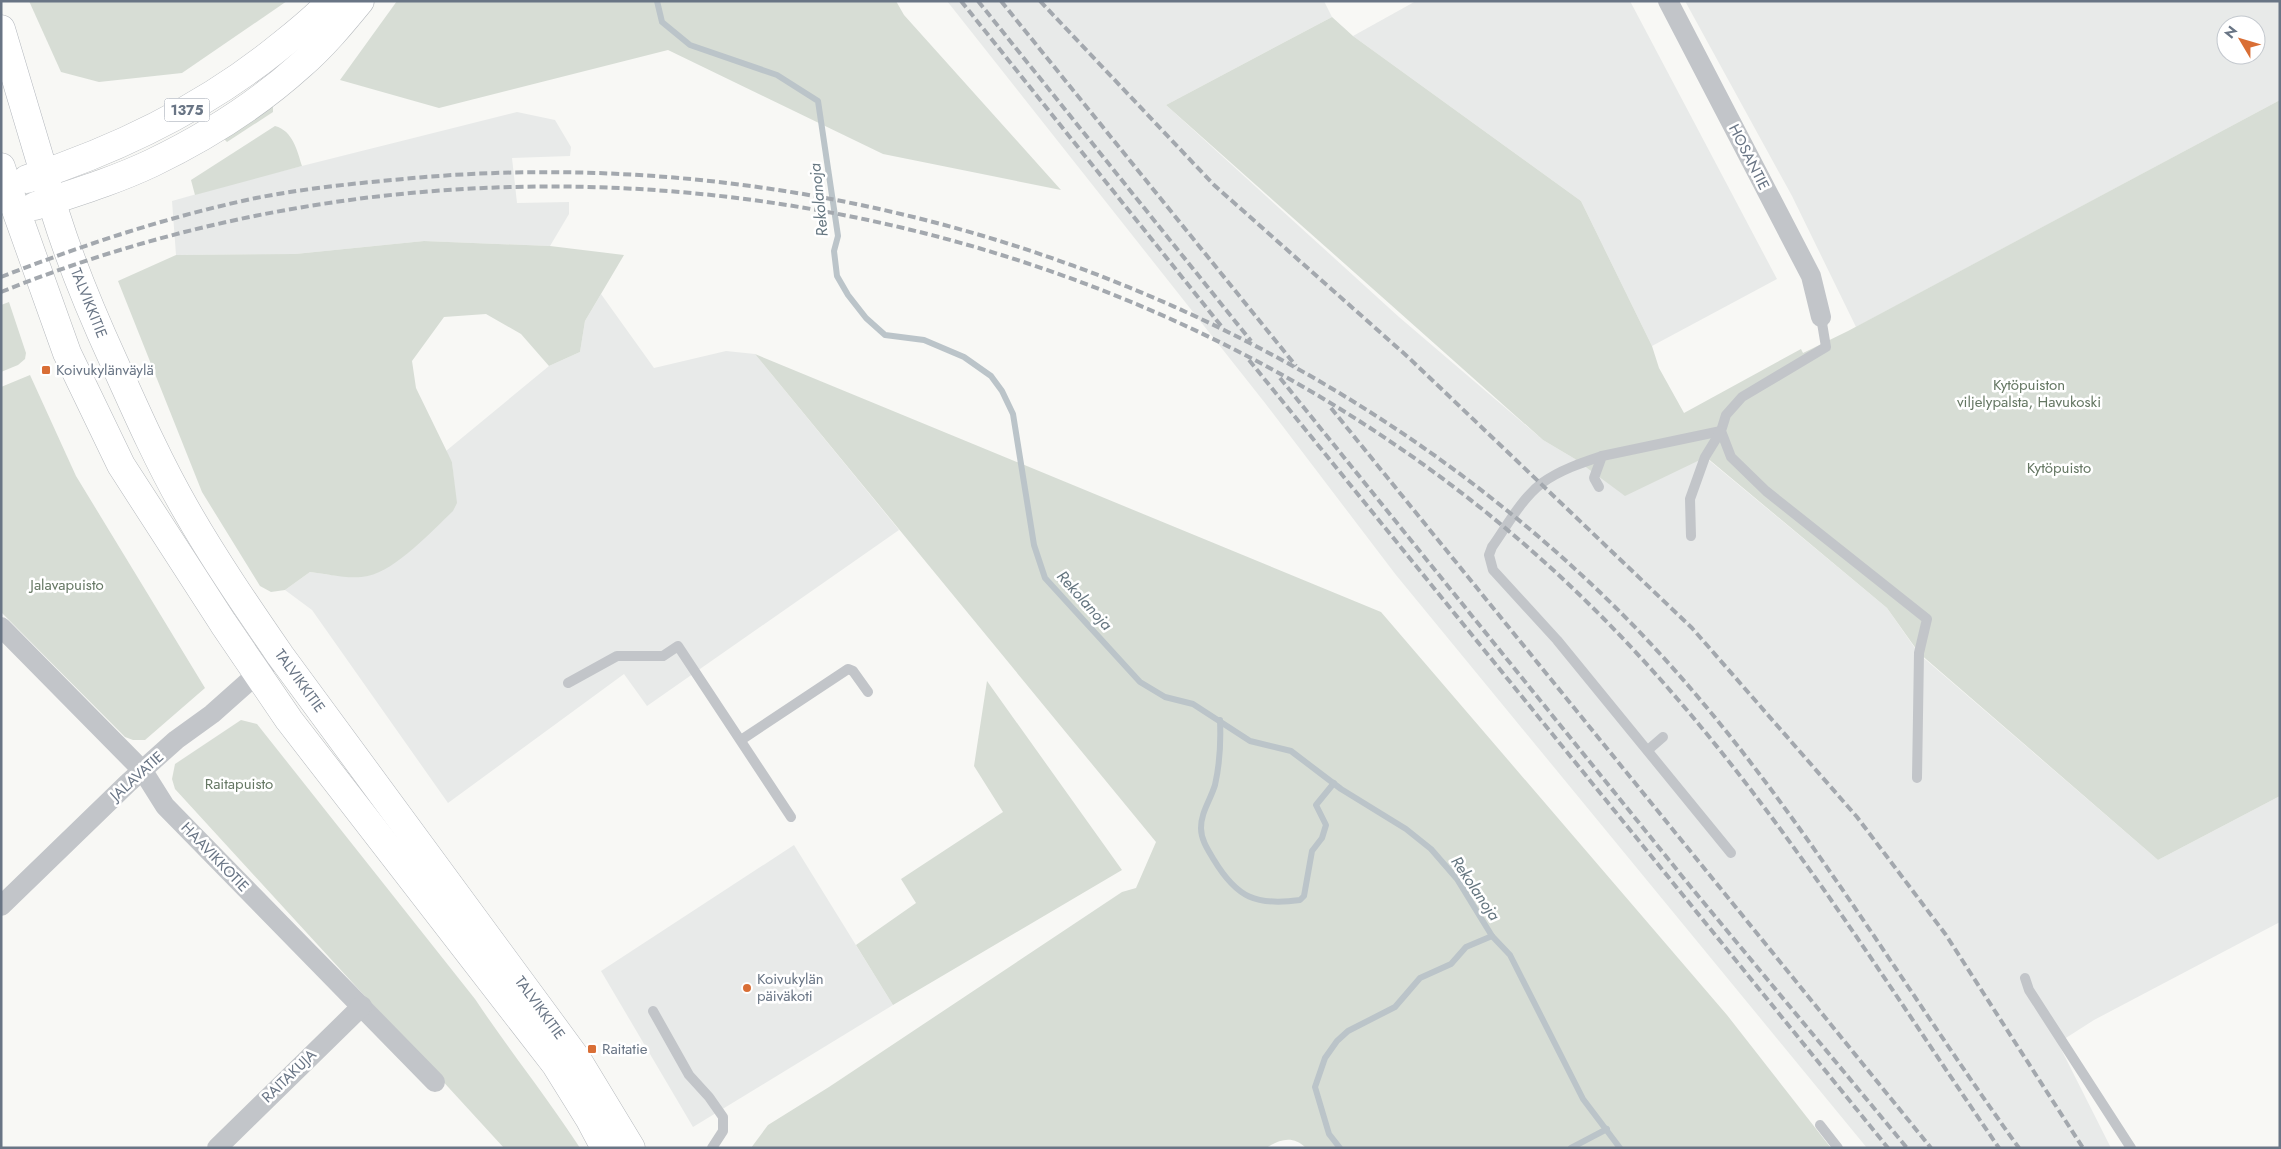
<svg xmlns="http://www.w3.org/2000/svg" width="2281" height="1149" font-family="Jost,sans-serif">
<style>
.built{fill:#e8eae9;fill-rule:evenodd}
.green{fill:#d7ddd5}
.lines{fill:none;stroke-linecap:round;stroke-linejoin:round}
.stream{stroke:#bbc4c9;stroke-width:6}
.secondary-casing{stroke:#b4b8be;stroke-width:29}
.primary-casing{stroke:#b5b9bd;stroke-width:29}
.service{stroke:#c2c5c9;stroke-width:10}
.minor{stroke:#c2c5c9;stroke-width:20}
.secondary{stroke:#fff;stroke-width:28}
.primary{stroke:#fff;stroke-width:28}
.rail{stroke:#a3a8ae;stroke-width:4;stroke-dasharray:8 4;stroke-linecap:butt}
.poi-dot{fill:#d96e35;stroke:#fff;stroke-width:2}
.labels{text-anchor:middle;stroke-width:5;stroke-linejoin:round;paint-order:stroke}
.shield{fill:#fff;stroke:#969eaa;stroke-width:1}
.shield-label{font-size:14px;font-weight:bold;fill:#697585}
.street-label{font-size:15px;fill:#697585;stroke:#fff}
.poi-label{font-size:15px;fill:#697585;stroke:#fff;text-anchor:start}
.park-label{font-size:15px;fill:#657763;stroke:#fff}
.water-label{font-size:16px;font-style:italic;fill:#657680;stroke:#fff}
</style>
<rect width="100%" height="100%" fill="#f8f8f5"/>
<g class="built">
<path d="M 947,1 L 1324,1 L 1332,17 L 1166,105 L 1399,317 L 1543,440 L 1575,459 L 1705,457 L 1887,608 L 1919,654 L 2158,860 L 2280,796 L 2280,922 L 2094,1020 L 2058,1043 L 2111,1148 L 1867,1148 L 1396,575 L 1265,403 Z"/>
<path d="M 1416,1 L 1630,1 L 1777,279 L 1652,346 L 1581,201 L 1353,36 Z"/>
<path d="M 1685,1 L 2280,1 L 2280,100 L 1856,327 L 1792,196 ZM 2226,25 L 2256,25 L 2256,55 L 2226,55 Z"/>
<path d="M 517,112 L 555,120 L 571,147 L 570,156 L 512,158 L 517,203 L 569,202 L 569,214 L 550,246 L 424,241 L 295,254 L 176,255 L 172,201 L 250,179 Z"/>
<path d="M 601,294 L 654,368 L 726,351 L 755,354 L 899,530 L 647,706 L 624,674 L 448,803 L 312,610 L 285,590 L 310,572 L 339,576 L 368,576 L 400,558 L 456,503 L 452,462 L 446,451 L 549,366 L 580,352 L 585,321 Z"/>
<path d="M 794,845 L 893,1005 L 693,1127 L 601,971 Z"/>
</g>
<g class="green">
<path d="M 29,1 L 287,1 L 182,73 L 99,82 L 61,72 Z"/>
<path d="M 397,1 L 896,1 L 904,15 L 1061,190 L 883,154 L 668,50 L 439,108 L 340,80 Z"/>
<path d="M 1332,17 L 1353,36 L 1581,201 L 1652,346 L 1659,368 L 1684,413 L 1801,349 L 1803,353 L 1848,331 L 2280,100 L 2280,796 L 2158,860 L 1919,653 L 1887,608 L 1706,457 L 1625,496 L 1575,459 L 1543,440 L 1166,105 Z"/>
<path d="M 273,105 L 273,112 L 227,142 L 224,139 Z"/>
<path d="M 275,126 C 293,131 297,150 302,166 L 195,195 L 191,180 Z"/>
<path d="M 424,241 L 550,246 L 624,255 L 585,321 L 580,352 L 549,366 L 521,334 L 486,314 L 444,317 L 412,361 L 416,388 L 452,462 L 457,503 L 453,511 C 432,531 396,570 368,576 C 350,580 328,574 310,572 L 285,590 L 271,592 L 260,586 L 202,492 L 118,281 L 176,255 L 295,254 Z"/>
<path d="M 9,302 L 26,353 L 25,359 L 18,365 L 1,372 L 1,305 Z"/>
<path d="M 755,354 L 1381,612 L 1727,1015 L 1831,1148 L 1306,1148 C 1293,1135 1280,1139 1266,1148 L 751,1148 L 768,1125 L 829,1087 L 1122,892 L 1136,888 L 1156,842 Z"/>
<path d="M 30,375 L 76,476 L 205,688 L 145,740 L 133,740 L 125,737 L 1,612 L 1,387 Z"/>
<path d="M 987,681 L 1122,870 L 893,1005 L 856,945 L 916,903 L 901,879 L 1003,812 L 974,766 Z"/>
<path d="M 241,720 L 257,724 L 475,999 C 509,1050 547,1097 580,1148 L 504,1148 L 175,789 L 172,779 L 175,764 Z"/>
</g>
<g class="lines">
<g class="stream">
<path d="M 657,1 L 662,22 L 690,45 L 777,75 L 818,101 L 838,236 L 834,251 L 837,276 L 848,295 L 866,318 L 885,335 L 924,340 L 964,357 L 991,376 L 1002,391 L 1013,414 L 1034,545 L 1045,578 L 1140,682 L 1165,697 L 1193,704 L 1250,741 L 1291,751 L 1341,789 L 1406,829 L 1431,849 L 1457,879 L 1492,936 L 1510,955 L 1583,1099 L 1620,1148"/>
<path d="M 1220,720 C 1221,743 1220,763 1215,785 C 1210,801 1201,812 1201,828 C 1201,840 1208,850 1214,860 C 1237,898 1256,906 1300,900 L 1304,896 L 1312,851 L 1322,838 L 1326,825 L 1316,805 L 1334,783"/>
<path d="M 1340,1148 L 1329,1134 L 1315,1087 L 1325,1058 L 1337,1041 L 1348,1031 L 1395,1007 L 1420,978 L 1451,964 L 1466,947 L 1492,936"/>
<path d="M 1571,1148 L 1607,1129"/>
</g>
<defs>
<g id="secondary">
<path d="M 1,29 L 44,173"/>
<path d="M 1,167 L 7,185"/>
</g>
<g id="primary">
<path d="M 44,173 C 60,238 86,301 114,362 C 136,411 158,461 185,508 C 214,559 247,607 280,655 L 577,1059 L 631,1148"/>
<path d="M 27,179 C 116,150 200,110 274,51 C 294,35 314,20 331,1"/>
<path d="M 7,185 L 67,353 L 121,465 L 223,623 L 289,720 L 556,1065 L 589,1118 L 605,1148"/>
<path d="M 35,206 C 74,193 114,181 152,163 C 204,138 258,104 301,65 C 323,46 342,23 360,1"/>
</g>
</defs>
<use href="#secondary" class="secondary-casing"/>
<use href="#primary" class="primary-casing"/>
<g class="service">
<path d="M 1821,317 L 1826,347 L 1742,397 L 1726,415 L 1721,431 L 1731,457 L 1766,491 L 1927,619 L 1919,653 L 1917,778"/>
<path d="M 1602,456 C 1581,463 1560,470 1542,483 C 1521,499 1507,526 1492,547 L 1489,555 L 1493,570 L 1557,640 L 1731,853"/>
<path d="M 1599,487 L 1594,478 L 1602,456 L 1721,431"/>
<path d="M 1691,536 L 1690,499 L 1705,457 L 1721,431"/>
<path d="M 568,683 L 617,656 L 663,656 L 678,646 L 791,817"/>
<path d="M 741,740 L 848,669 L 853,671 L 868,692"/>
<path d="M 1648,750 L 1663,737"/>
<path d="M 2025,978 L 2029,990 L 2131,1148"/>
<path d="M 653,1011 L 689,1075 L 709,1097 L 723,1117 L 723,1131 L 712,1148"/>
<path d="M 1820,1125 L 1838,1148"/>
</g>
<g class="minor">
<path d="M 1668,1 L 1811,276 L 1821,317"/>
<path d="M 1,627 L 143,771 L 165,806 L 435,1082"/>
<path d="M 1,906 L 128,783 L 176,740 L 212,714 L 266,666"/>
<path d="M 217,1148 L 362,1006"/>
</g>
<use href="#secondary" class="secondary"/>
<use href="#primary" class="primary"/>
<g class="rail">
<path d="M 961,1 L 1222,327"/>
<path d="M 978,1 L 1251,341"/>
<path d="M 1001,1 L 1296,366"/>
<path d="M 1040,1 L 1214,185 L 1408,357 L 1692,628 L 1857,817 L 1946,935 L 2083,1148"/>
<path d="M 1,277 C 83,245 170,216 256,198 C 312,187 369,182 425,177 C 860,142 1300,298 1612,604 C 1774,763 1887,965 2019,1148"/>
<path d="M 1,292 C 544,73 1192,201 1604,619 C 1759,776 1875,967 1999,1148"/>
<path d="M 1249,360 L 1888,1148"/>
<path d="M 1280,378 L 1690,886 L 1907,1148"/>
<path d="M 1331,408 L 1931,1148"/>
</g>
</g>
<g class="poi-dot">
<rect x="41" y="365" width="10" height="10" rx="2.5"/>
<circle cx="747" cy="988" r="5"/>
<rect x="587" y="1044" width="10" height="10" rx="2.5"/>
</g>
<g class="labels">
<rect class="shield" x="164.5" y="98.5" width="45" height="23" rx="4"/>
<g class="shield-label">
<text x="187" y="115">1375</text>
</g>
<g class="street-label">
<text transform="translate(1749 157) rotate(63)" y="5">HOSANTIE</text>
<text transform="translate(89 303) rotate(68)" y="5">TALVIKKITIE</text>
<text transform="translate(300 681) rotate(54)" y="5">TALVIKKITIE</text>
<text transform="translate(137 776) rotate(-42)" y="5">JALAVATIE</text>
<text transform="translate(215 857) rotate(46)" y="5">HAAVIKKOTIE</text>
<text transform="translate(540 1008) rotate(54)" y="5">TALVIKKITIE</text>
<text transform="translate(289 1076) rotate(-44)" y="5">RAITAKUJA</text>
</g>
<g class="poi-label">
<text x="56" y="375">Koivukylänväylä</text>
<text x="757" y="984">Koivukylän<tspan x="757" dy="17">päiväkoti</tspan></text>
<text x="602" y="1054">Raitatie</text>
</g>
<g class="park-label">
<text x="2029" y="390">Kytöpuiston<tspan x="2029" dy="17">viljelypalsta, Havukoski</tspan></text>
<text x="2059" y="473">Kytöpuisto</text>
<text x="67" y="590">Jalavapuisto</text>
<text x="239" y="789">Raitapuisto</text>
</g>
<g class="water-label">
<text transform="translate(818 200) rotate(-96)" y="6">Rekolanoja</text>
<text transform="translate(1085 600) rotate(48)" y="6">Rekolanoja</text>
<text transform="translate(1476 888) rotate(56)" y="6">Rekolanoja</text>
</g>
</g>
<rect width="2281" height="1149" fill="none" stroke="#697585" stroke-width="5"/>
<g transform="translate(2241 40) rotate(308)"><circle r="24" fill="#ffffff" stroke="#c3c8ce"/>
<path d="M0-4L9 19L0 12L-9 19Z" fill="#d96e35"/>
<text y="-8" font-size="14" font-weight="bold" text-anchor="middle" fill="#697585">N</text>
</g>
</svg>
